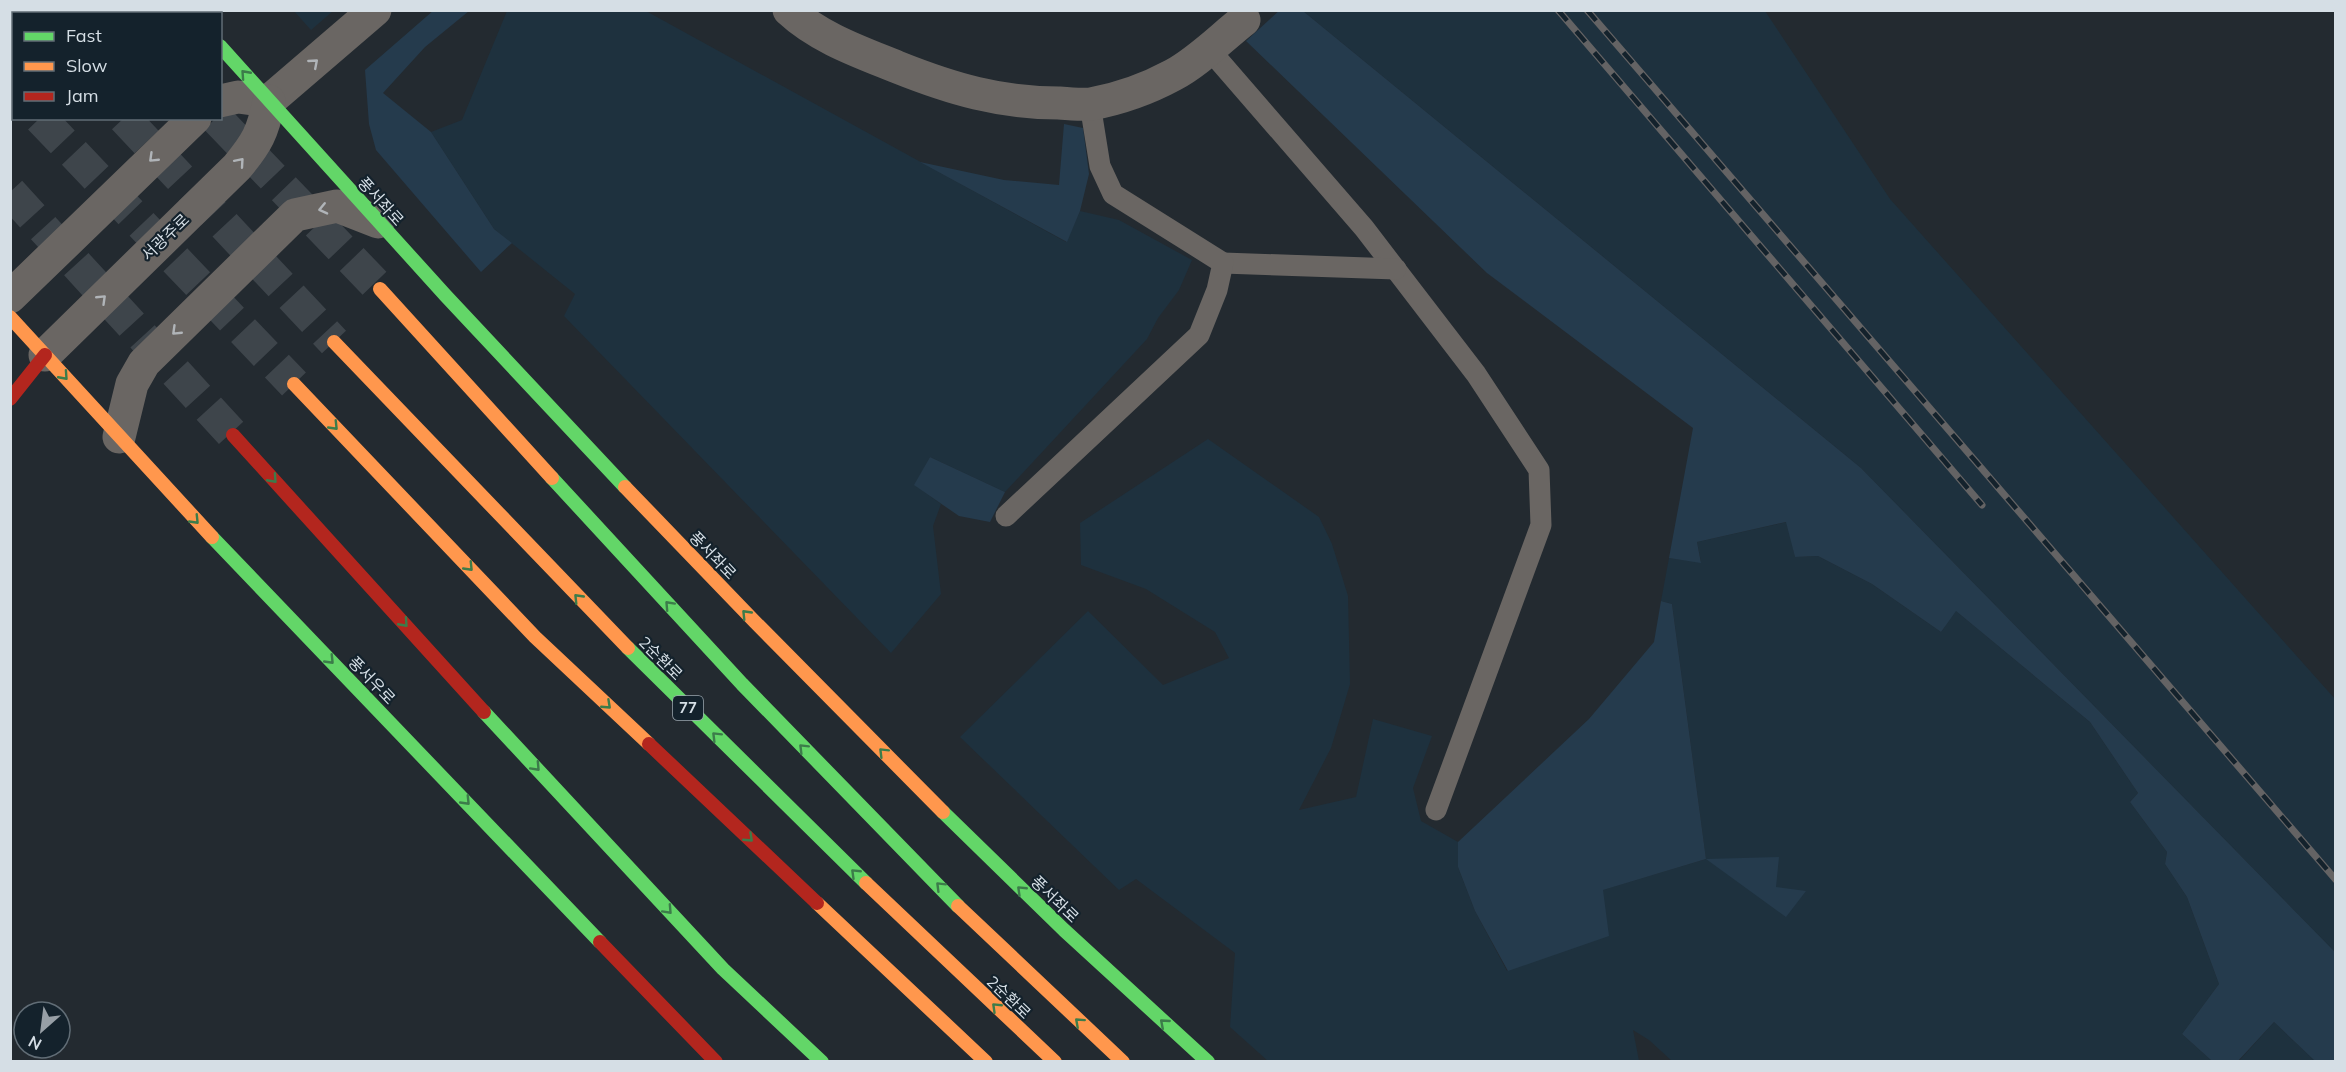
<svg xmlns="http://www.w3.org/2000/svg" width="2346" height="1072" font-family="Mulish,'Noto Sans KR',sans-serif">
<style>
.built{fill:#1e313e}
.grass{fill:#253b4d}
.lines{fill:none;stroke-linecap:round;stroke-linejoin:round}
.highway-tunnel{stroke:#3e454b;stroke-width:33;stroke-dasharray:33 16;stroke-linecap:butt}
.lane{stroke:#6a6663;stroke-width:21}
.street{stroke:#6a6663;stroke-width:33}
.fast{stroke:#63d668;stroke-width:14}
.slow{stroke:#ff974d;stroke-width:14}
.jam{stroke:#b3261e;stroke-width:14}
.rail-casing{stroke:#646364;stroke-width:7}
.rail{stroke:#14222c;stroke-width:4.5;stroke-dasharray:14;stroke-linecap:butt}
.oneway{stroke:#b0b4b8}
.oneway2{stroke:#3c7c4a}
.labels{text-anchor:middle;stroke-width:4.5;stroke-linejoin:round;paint-order:stroke}
.shield{fill:#14222c;stroke:#9ba6ae;stroke-width:1.5}
.shield-label{font-size:15px;font-weight:bold;fill:#d5dee5}
.street-label{font-size:16px;fill:#d5dee5;stroke:#14222c}
</style>
<rect width="100%" height="100%" fill="#232a30"/>
<g class="built">
<path d="M 294,11 L 333,11 L 311,30 Z"/>
<path d="M 507,11 L 646,11 L 1066,242 L 1080,211 L 1119,220 L 1192,260 L 1179,290 L 1158,318 L 1147,339 L 1005,492 L 930,457 L 915,485 L 941,504 L 933,526 L 941,594 L 891,653 L 564,316 L 575,294 L 494,229 L 431,132 L 462,120 Z"/>
<path d="M 1303,11 L 1765,11 L 1890,199 L 2335,699 L 2335,952 L 1861,468 Z"/>
<path d="M 1208,439 L 1319,517 L 1332,544 L 1348,596 L 1350,684 L 1331,748 L 1299,810 L 1356,797 L 1373,719 L 1432,736 L 1413,788 L 1421,821 L 1458,842 L 1458,867 L 1475,911 L 1507,971 L 1602,890 L 1706,859 L 1672,604 L 1661,601 L 1669,558 L 1701,562 L 1697,542 L 1787,522 L 1795,557 L 1818,556 L 1872,584 L 1941,632 L 1955,610 L 2090,722 L 2138,793 L 2130,802 L 2167,852 L 2165,864 L 2187,897 L 2219,984 L 2182,1034 L 2212,1061 L 1672,1061 L 1649,1040 L 1633,1030 L 1639,1061 L 1268,1061 L 1230,1027 L 1235,953 L 1136,879 L 1119,890 L 960,737 L 1088,611 L 1163,685 L 1229,658 L 1215,632 L 1146,589 L 1081,565 L 1080,523 Z"/>
<path d="M 2274,1022 L 2315,1061 L 2238,1062 Z"/>
</g>
<g class="grass">
<path d="M 434,10 L 469,11 L 425,47 L 383,93 L 431,132 L 494,229 L 512,243 L 481,272 L 376,150 L 369,124 L 365,70 Z"/>
<path d="M 1280,10 L 1303,11 L 1861,468 L 2335,952 L 2335,1061 L 2315,1061 L 2274,1022 L 2238,1061 L 2212,1061 L 2182,1034 L 2219,984 L 2187,897 L 2165,864 L 2167,852 L 2130,802 L 2138,793 L 2090,722 L 1956,611 L 1941,632 L 1872,584 L 1818,556 L 1795,557 L 1786,522 L 1697,542 L 1701,563 L 1669,558 L 1693,428 L 1487,273 L 1246,41 Z"/>
<path d="M 1064,124 L 1083,128 L 1089,174 L 1080,211 L 1067,242 L 920,162 L 1004,180 L 1059,185 Z"/>
<path d="M 930,457 L 1005,492 L 990,522 L 959,516 L 914,485 Z"/>
<path d="M 1661,601 L 1672,604 L 1706,859 L 1779,857 L 1776,887 L 1806,891 L 1786,917 L 1706,859 L 1603,890 L 1609,936 L 1508,971 L 1475,911 L 1458,867 L 1458,842 L 1589,719 L 1654,642 Z"/>
</g>
<g class="lines">
<g class="highway-tunnel">
<path d="M 23,10 L 26,14"/>
<path d="M 111,10 L 114,14"/>
<path d="M 10,88 L 14,91"/>
<path d="M 40,118 L 294,384"/>
<path d="M 124,118 L 334,342"/>
<path d="M 216,118 L 380,289"/>
<path d="M 10,192 L 233,435"/>
</g>
<g class="lane">
<path d="M 1208,48 L 1364,228 L 1476,374 L 1539,470 L 1541,525 L 1436,810"/>
<path d="M 1223,263 L 1396,269"/>
<path d="M 1006,516 L 1199,335 L 1217,290 L 1223,263 L 1113,194 L 1100,166 L 1090,104"/>
</g>
<g class="street">
<path d="M 789,10 C 819,38 860,52 897,67 C 952,89 1000,103 1059,103 C 1070,104 1081,105 1091,104 C 1118,99 1149,88 1173,75 C 1199,61 1221,38 1244,20"/>
<path d="M 66,14 L 69,10"/>
<path d="M 10,60 L 14,57"/>
<path d="M 220,101 L 238,97 L 269,101"/>
<path d="M 269,101 L 375,10"/>
<path d="M 10,297 L 195,118"/>
<path d="M 45,355 L 237,167 C 257,143 263,132 269,101"/>
<path d="M 119,437 L 132,384 L 144,363 L 295,215 L 337,206 L 378,222"/>
</g>
<g class="fast">
<path d="M 188,10 L 191,14"/>
<path d="M 220,46 L 446,296 L 625,487"/>
<path d="M 552,478 L 742,684 L 958,906"/>
<path d="M 212,537 L 600,942"/>
<path d="M 628,648 L 866,883"/>
<path d="M 484,712 L 723,969 L 822,1062"/>
<path d="M 943,812 L 1064,930 L 1208,1062"/>
</g>
<g class="slow">
<path d="M 380,289 L 552,478"/>
<path d="M 10,317 L 212,537"/>
<path d="M 334,342 L 628,648"/>
<path d="M 294,384 L 535,637 L 649,744"/>
<path d="M 625,487 L 755,622 L 943,812"/>
<path d="M 866,883 L 1055,1062"/>
<path d="M 817,903 L 986,1062"/>
<path d="M 958,906 L 1123,1062"/>
</g>
<g class="jam">
<path d="M 10,399 L 45,355"/>
<path d="M 233,435 L 484,712"/>
<path d="M 649,744 L 817,903"/>
<path d="M 600,942 L 716,1062"/>
</g>
<defs>
<g id="rail">
<path d="M 1558,10 L 1982,505"/>
<path d="M 1587,10 L 2336,880"/>
</g>
</defs>
<use href="#rail" class="rail-casing"/>
<use href="#rail" class="rail"/>
</g>
<defs><path id="oneway-chevron" d="M-2-3.5L2.5 0L-2 3.5" fill="none" stroke-width="1.6" stroke-linecap="round" stroke-linejoin="round" transform="scale(1.5)"/></defs>
<g class="oneway">
<use href="#oneway-chevron" transform="translate(314 63) rotate(-41)"/>
<use href="#oneway-chevron" transform="translate(153 158) rotate(136)"/>
<use href="#oneway-chevron" transform="translate(240 162) rotate(-49)"/>
<use href="#oneway-chevron" transform="translate(323 209) rotate(167)"/>
<use href="#oneway-chevron" transform="translate(102 299) rotate(-44)"/>
<use href="#oneway-chevron" transform="translate(176 331) rotate(136)"/>
</g>
<g class="oneway2">
<use href="#oneway-chevron" transform="translate(245 74) rotate(-132)"/>
<use href="#oneway-chevron" transform="translate(64 376) rotate(48)"/>
<use href="#oneway-chevron" transform="translate(334 426) rotate(46)"/>
<use href="#oneway-chevron" transform="translate(273 479) rotate(48)"/>
<use href="#oneway-chevron" transform="translate(195 520) rotate(46)"/>
<use href="#oneway-chevron" transform="translate(469 567) rotate(46)"/>
<use href="#oneway-chevron" transform="translate(578 598) rotate(-134)"/>
<use href="#oneway-chevron" transform="translate(669 605) rotate(-133)"/>
<use href="#oneway-chevron" transform="translate(746 614) rotate(-134)"/>
<use href="#oneway-chevron" transform="translate(404 623) rotate(48)"/>
<use href="#oneway-chevron" transform="translate(330 660) rotate(46)"/>
<use href="#oneway-chevron" transform="translate(607 705) rotate(43)"/>
<use href="#oneway-chevron" transform="translate(716 736) rotate(-135)"/>
<use href="#oneway-chevron" transform="translate(803 748) rotate(-135)"/>
<use href="#oneway-chevron" transform="translate(883 752) rotate(-135)"/>
<use href="#oneway-chevron" transform="translate(536 767) rotate(47)"/>
<use href="#oneway-chevron" transform="translate(466 801) rotate(46)"/>
<use href="#oneway-chevron" transform="translate(749 838) rotate(43)"/>
<use href="#oneway-chevron" transform="translate(855 873) rotate(-136)"/>
<use href="#oneway-chevron" transform="translate(940 886) rotate(-135)"/>
<use href="#oneway-chevron" transform="translate(1021 890) rotate(-136)"/>
<use href="#oneway-chevron" transform="translate(668 910) rotate(47)"/>
<use href="#oneway-chevron" transform="translate(996 1007) rotate(-136)"/>
<use href="#oneway-chevron" transform="translate(1079 1022) rotate(-138)"/>
<use href="#oneway-chevron" transform="translate(1164 1023) rotate(-139)"/>
</g>
<g class="labels">
<rect class="shield" x="673" y="696" width="30" height="24" rx="4.5"/>
<g class="shield-label">
<text x="688" y="713">77</text>
</g>
<g class="street-label">
<text transform="translate(381 201) rotate(48)" y="6">풍서좌로</text>
<text transform="translate(165 237) rotate(-44)" y="6">서광주로</text>
<text transform="translate(713 555) rotate(46)" y="6">풍서좌로</text>
<text transform="translate(661 658) rotate(45)" y="6">2순환로</text>
<text transform="translate(372 680) rotate(46)" y="6">풍서우로</text>
<text transform="translate(1055 899) rotate(44)" y="6">풍서좌로</text>
<text transform="translate(1009 997) rotate(44)" y="6">2순환로</text>
</g>
</g>
<rect width="2346" height="1072" fill="none" stroke="#d5dee5" stroke-width="24"/>
<rect x="12" y="12" width="210" height="108" fill="#14222c" stroke="#616d76" stroke-width="1.5"/>
<rect x="24" y="32" width="30" height="9" fill="#63d668" stroke="#616d76" stroke-width="1.5"/>
<text x="66" y="42" font-size="18" fill="#d5dee5">Fast</text>
<rect x="24" y="62" width="30" height="9" fill="#ff974d" stroke="#616d76" stroke-width="1.5"/>
<text x="66" y="72" font-size="18" fill="#d5dee5">Slow</text>
<rect x="24" y="92" width="30" height="9" fill="#b3261e" stroke="#616d76" stroke-width="1.5"/>
<text x="66" y="102" font-size="18" fill="#d5dee5">Jam</text>
<g transform="translate(42 1030) rotate(208)"><circle r="28" fill="#14222c" stroke="#616d76" stroke-width="1.5"/>
<path d="M0-4.5L10 22L0 15L-10 22Z" fill="#979fa6"/>
<text y="-9" font-size="16" font-weight="bold" text-anchor="middle" fill="#d5dee5">N</text>
</g>
</svg>
